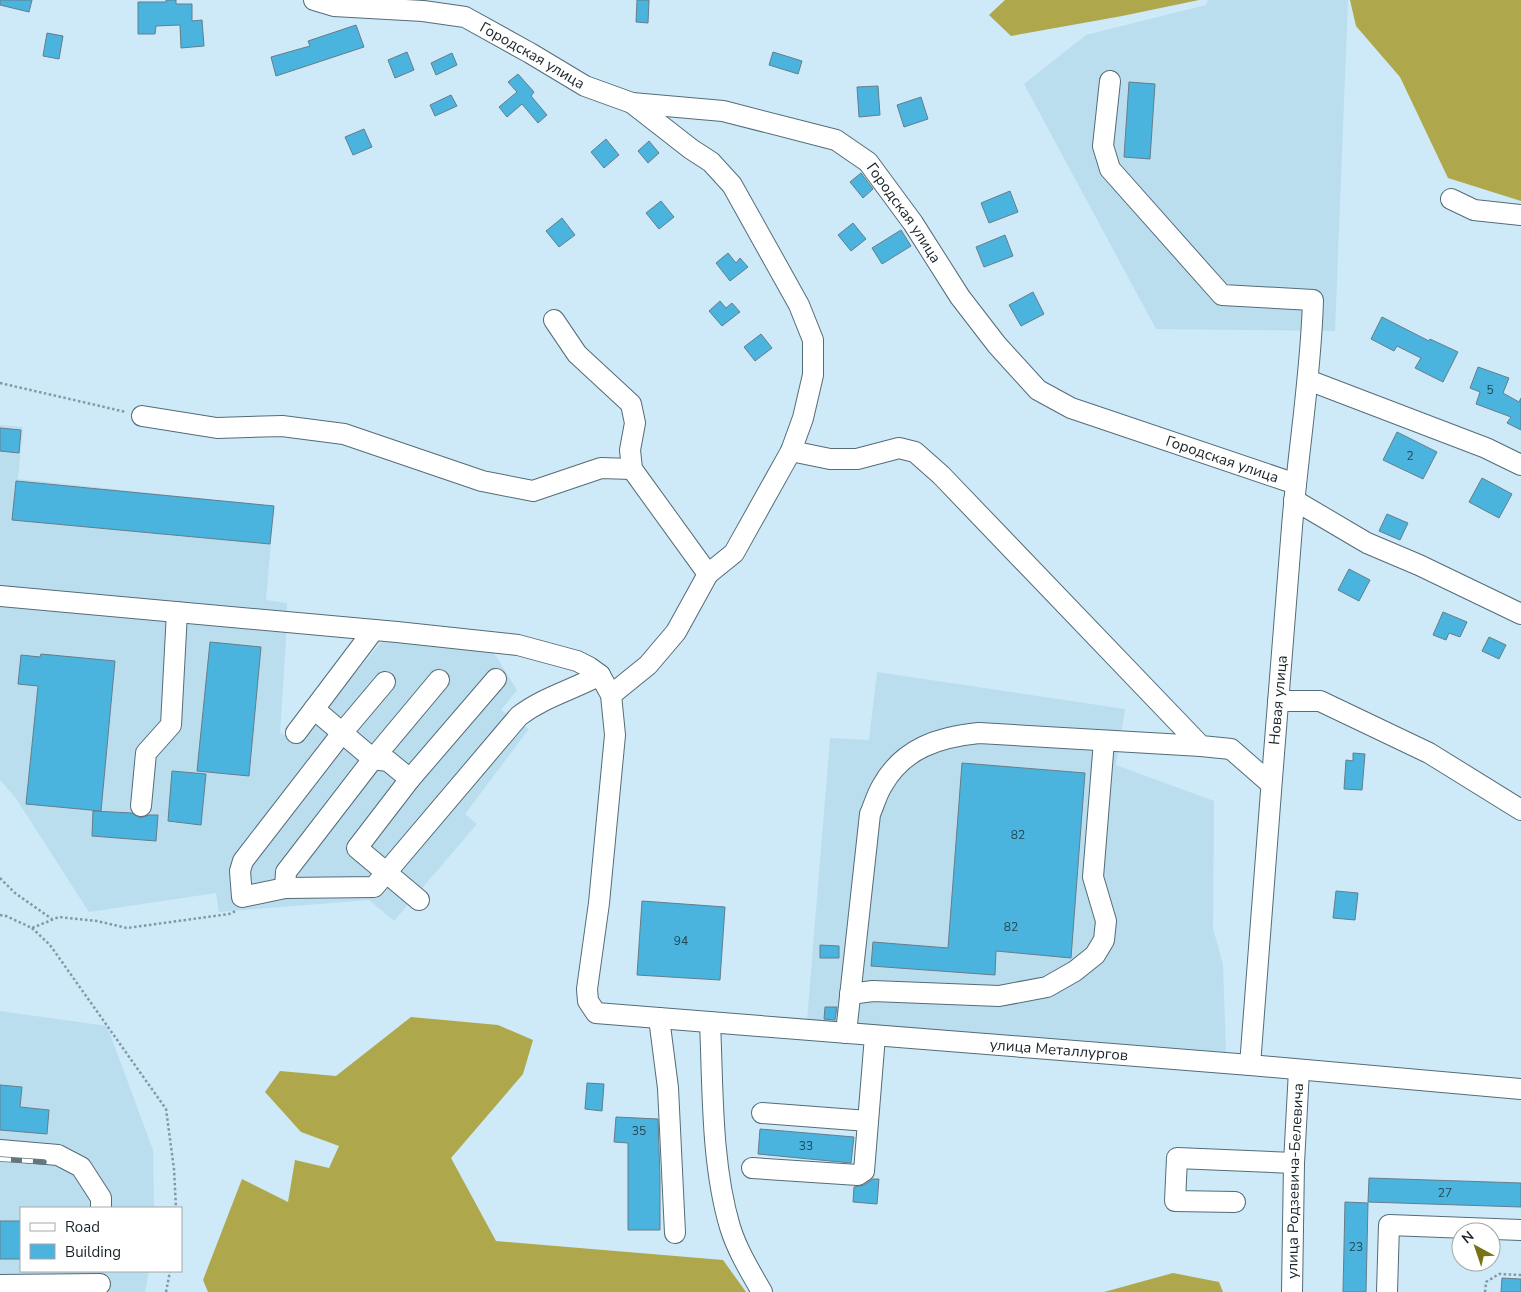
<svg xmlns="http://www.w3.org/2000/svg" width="1521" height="1292" font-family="'Nunito Sans',sans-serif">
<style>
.built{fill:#bbdeef}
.forest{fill:#aea74b}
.building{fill:#4ab3de;stroke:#657e8a}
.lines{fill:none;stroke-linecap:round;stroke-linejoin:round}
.minor-casing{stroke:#546c78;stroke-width:22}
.path{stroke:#8498a3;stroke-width:2.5;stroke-dasharray:2.5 2.5;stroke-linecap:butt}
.minor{stroke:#fff;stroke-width:20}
.rail-casing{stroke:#64757e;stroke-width:5.5}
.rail{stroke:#fff;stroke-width:4;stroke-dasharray:11;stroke-linecap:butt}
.labels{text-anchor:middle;stroke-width:4.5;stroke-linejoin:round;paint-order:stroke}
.number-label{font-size:12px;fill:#254756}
.street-label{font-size:15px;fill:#192328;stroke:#fff}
</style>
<rect width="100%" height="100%" fill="#cee9f7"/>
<g class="built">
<path d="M 1208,0 L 1348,0 L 1335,331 L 1156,329 L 1024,84 L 1086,35 L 1206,5 Z"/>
<path d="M 0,425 L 23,427 L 18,479 L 274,506 L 266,600 L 287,603 L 287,623 L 280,733 L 299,740 L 383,640 L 492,650 L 517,690 L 501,710 L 529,729 L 465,814 L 477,824 L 394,921 L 369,900 L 219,912 L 216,893 L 89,912 L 15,797 L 0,780 Z"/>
<path d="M 877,672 L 1125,709 L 1116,765 L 1214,801 L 1213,928 L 1223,965 L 1226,1052 L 807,1021 L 830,738 L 869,740 Z"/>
<path d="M 0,1011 L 107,1026 L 153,1150 L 154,1208 L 21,1208 L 21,1271 L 149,1271 L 145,1292 L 0,1292 Z"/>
</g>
<g class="forest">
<path d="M 1005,0 L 1199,0 L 1122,16 L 1011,36 L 989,15 Z"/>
<path d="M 1350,0 L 1521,0 L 1521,201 L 1448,178 L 1400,77 L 1356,26 Z"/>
<path d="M 411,1017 L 498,1025 L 533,1040 L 523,1074 L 451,1158 L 496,1241 L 723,1260 L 746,1292 L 208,1292 L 203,1280 L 242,1179 L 288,1202 L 295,1160 L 329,1168 L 339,1146 L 301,1132 L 265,1092 L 280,1071 L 336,1076 Z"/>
<path d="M 1173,1273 L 1219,1282 L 1223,1292 L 1104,1292 Z"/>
</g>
<g class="building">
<path d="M 0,0 L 32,0 L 29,12 L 0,5 Z"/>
<path d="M 166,0 L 176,0 L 176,4 L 192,4 L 192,21 L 202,20 L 204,46 L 181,48 L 180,25 L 156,26 L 155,34 L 138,34 L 138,2 L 166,2 Z"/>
<path d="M 637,0 L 649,0 L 648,23 L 636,22 Z"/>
<path d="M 356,25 L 364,47 L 276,76 L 271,57 L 310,46 L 308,41 Z"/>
<path d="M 47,33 L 63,36 L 59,59 L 43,56 Z"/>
<path d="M 407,52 L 414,70 L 395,78 L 388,60 Z"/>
<path d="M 773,52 L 802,61 L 798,74 L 769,65 Z"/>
<path d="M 452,53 L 457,65 L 436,75 L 431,63 Z"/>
<path d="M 518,74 L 534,92 L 531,96 L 547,115 L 538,123 L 522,104 L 507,117 L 499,107 L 517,92 L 508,82 Z"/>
<path d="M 1129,82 L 1155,84 L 1150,159 L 1124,157 Z"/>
<path d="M 878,86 L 880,115 L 859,117 L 857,87 Z"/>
<path d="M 451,95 L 457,106 L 435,116 L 430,105 Z"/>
<path d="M 921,97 L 928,119 L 904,127 L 897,105 Z"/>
<path d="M 364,129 L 372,147 L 353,155 L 345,137 Z"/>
<path d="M 606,139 L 619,155 L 604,168 L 591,152 Z"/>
<path d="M 649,141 L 659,153 L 648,163 L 638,151 Z"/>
<path d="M 861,173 L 873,189 L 863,198 L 850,182 Z"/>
<path d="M 1010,191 L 1018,212 L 989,223 L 981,203 Z"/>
<path d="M 661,201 L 674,217 L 659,229 L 646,213 Z"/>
<path d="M 562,218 L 575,235 L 559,247 L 546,231 Z"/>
<path d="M 853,223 L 866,239 L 851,251 L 838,235 Z"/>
<path d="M 901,230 L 911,246 L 882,264 L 872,248 Z"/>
<path d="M 1005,235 L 1013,256 L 984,267 L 976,247 Z"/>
<path d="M 728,253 L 736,263 L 740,258 L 748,267 L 730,281 L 716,263 Z"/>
<path d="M 1033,292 L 1044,314 L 1021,326 L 1009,305 Z"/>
<path d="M 720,301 L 726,308 L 732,303 L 740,312 L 722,326 L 709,311 Z"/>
<path d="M 1382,317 L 1429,341 L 1430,339 L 1458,352 L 1443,382 L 1415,368 L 1421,358 L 1397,346 L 1394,351 L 1371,339 Z"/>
<path d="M 761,334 L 772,348 L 755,361 L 744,347 Z"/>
<path d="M 1478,367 L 1509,378 L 1503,393 L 1519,402 L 1521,398 L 1521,430 L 1507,423 L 1511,417 L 1476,404 L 1480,392 L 1470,388 Z"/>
<path d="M 0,428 L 21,430 L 19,453 L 0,451 Z"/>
<path d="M 1397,432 L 1437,452 L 1423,479 L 1383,460 Z"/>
<path d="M 1482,478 L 1512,494 L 1499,518 L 1469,502 Z"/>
<path d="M 16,481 L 274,506 L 270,544 L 12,520 Z"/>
<path d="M 1387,514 L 1408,523 L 1400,540 L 1379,531 Z"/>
<path d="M 1349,569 L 1370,580 L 1359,601 L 1338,590 Z"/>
<path d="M 1443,612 L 1467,622 L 1460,637 L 1449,633 L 1446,640 L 1433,635 Z"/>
<path d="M 1489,637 L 1506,645 L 1499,659 L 1482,651 Z"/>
<path d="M 210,642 L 261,647 L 249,776 L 197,771 Z"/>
<path d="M 41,654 L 115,661 L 101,811 L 26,804 L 38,686 L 18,684 L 21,655 L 40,657 Z"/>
<path d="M 1353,753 L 1365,754 L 1362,790 L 1344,789 L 1346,760 L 1353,761 Z"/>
<path d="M 962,763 L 1085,773 L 1071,958 L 996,951 L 995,975 L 871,966 L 873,942 L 948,948 Z"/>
<path d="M 172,771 L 206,774 L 201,825 L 168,821 Z"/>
<path d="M 93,811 L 132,813 L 140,818 L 149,815 L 158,815 L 156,841 L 92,836 Z"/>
<path d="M 1336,891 L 1358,893 L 1355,920 L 1333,918 Z"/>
<path d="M 642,901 L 725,907 L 720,980 L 637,975 Z"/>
<path d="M 820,945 L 839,946 L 839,958 L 820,958 Z"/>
<path d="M 825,1007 L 837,1007 L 835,1020 L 824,1019 Z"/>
<path d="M 587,1083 L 604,1084 L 602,1111 L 585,1109 Z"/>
<path d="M 0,1085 L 22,1087 L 20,1107 L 49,1110 L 47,1134 L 0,1130 Z"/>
<path d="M 616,1117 L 658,1119 L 660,1178 L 660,1230 L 628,1230 L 628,1143 L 614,1142 Z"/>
<path d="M 760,1129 L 854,1137 L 851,1163 L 758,1154 Z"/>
<path d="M 1369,1178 L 1521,1183 L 1521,1207 L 1368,1202 Z"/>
<path d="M 873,1179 L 879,1179 L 877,1204 L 853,1202 L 854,1187 L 864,1185 Z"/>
<path d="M 1345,1202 L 1368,1203 L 1366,1292 L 1343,1292 Z"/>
<rect x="0" y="1221" width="21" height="38"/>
<path d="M 1502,1278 L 1521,1279 L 1521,1292 L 1501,1292 Z"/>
</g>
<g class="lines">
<defs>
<g id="minor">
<path id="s1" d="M 314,0 L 334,6 L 423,11 L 465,17 L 530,53 L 585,86 L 632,103 L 723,111 L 836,140 L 868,162 L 913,223 L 960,297 L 997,345 L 1038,390 L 1071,408 L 1296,484"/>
<path d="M 1110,81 L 1103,146 L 1110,169 L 1222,295 L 1313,300 C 1311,376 1298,451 1292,527 C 1278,706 1263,886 1250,1065"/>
<path d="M 1451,199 L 1474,210 L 1521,215"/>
<path d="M 554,320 L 577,354 L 631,404 L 635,423 L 630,450 L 632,469 L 708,574"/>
<path d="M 1308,380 L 1486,448 L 1521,465"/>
<path d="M 142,416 L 217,428 L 282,426 L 344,434 L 482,481 L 533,491 L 601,468 L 632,469"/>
<path d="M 791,451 L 830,459 L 857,459 L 899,448 L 915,452 L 941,475 L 1201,746 L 1231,749 L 1271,784"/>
<path d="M 1294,500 L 1367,543 L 1419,565 L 1521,614"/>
<path id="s2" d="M 0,596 L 397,632 L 518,645 L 577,661 L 589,667 L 600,675 L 611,695 L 615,735 L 599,903 L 587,989 L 588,1001 L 596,1013 L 1250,1065 L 1521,1089"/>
<path d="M 385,682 L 342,733 L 243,861 L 240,871 L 242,897 L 285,888 L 374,887 L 519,716 C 544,697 572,690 600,675"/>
<path d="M 611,695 L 648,665 L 676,632 L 708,574 L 734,553 L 791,451 L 803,418 L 813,375 L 813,340 L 799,305 L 732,185 L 711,162 L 691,149 L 632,103"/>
<path d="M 1278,701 L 1320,701 L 1429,753 L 1521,810"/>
<path d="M 314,709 L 373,759 L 388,761 L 410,779 L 357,848 L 419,900"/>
<path d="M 296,733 L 373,631"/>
<path d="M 410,779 L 496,679"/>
<path d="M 141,806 L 146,753 L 171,725 L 177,612"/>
<path d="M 285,888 L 286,872 L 373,759 L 439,680"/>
<path d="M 850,994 L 873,991 L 999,996 L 1047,987 L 1075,971 L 1095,955 L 1104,940 L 1106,921 L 1093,877 L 1104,741"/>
<path d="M 659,1018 L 668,1088 L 675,1233"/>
<path d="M 710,1022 C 713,1088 711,1163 730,1227 C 737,1250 750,1271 762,1292"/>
<path d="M 846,1033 L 870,814 C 874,805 877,794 882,786 C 903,748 939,737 979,733 L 1201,746"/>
<path d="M 762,1113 L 868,1121"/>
<path d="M 0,1150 L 58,1155 L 81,1167 L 101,1198 L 101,1208"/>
<path d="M 752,1168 L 858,1175 L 864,1171 L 875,1036"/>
<path d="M 1235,1202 L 1175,1201 L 1177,1158 L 1294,1163"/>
<path d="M 0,1285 L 100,1284"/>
<path id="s3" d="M 1292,1292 L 1294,1163 L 1299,1070"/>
<path d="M 1387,1292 L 1389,1225 L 1521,1230"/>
</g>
</defs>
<use href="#minor" class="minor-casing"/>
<g class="path">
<path d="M 0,383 L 126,412"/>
<path d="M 0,878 L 15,893 L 52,919"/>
<path d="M 0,915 L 6,916 L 32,928 L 59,917 L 97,921 L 127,928 L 229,914 L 236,911"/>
<path d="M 32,928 L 50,945 L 166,1109 L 174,1169 L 176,1208"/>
<path d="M 166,1292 L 170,1271"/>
<path d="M 1485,1292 L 1486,1282 L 1499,1274 L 1521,1275"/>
</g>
<use href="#minor" class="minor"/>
<defs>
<path id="rail" d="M 0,1159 L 44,1162"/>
</defs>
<use href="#rail" class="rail-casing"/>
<use href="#rail" class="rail"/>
</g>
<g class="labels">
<g class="number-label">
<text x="1490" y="394">5</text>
<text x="1410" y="460">2</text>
<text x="1018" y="839">82</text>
<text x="1011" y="931">82</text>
<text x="681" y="945">94</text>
<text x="639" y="1135">35</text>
<text x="806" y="1150">33</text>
<text x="1445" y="1197">27</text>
<text x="1356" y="1251">23</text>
</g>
<g class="street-label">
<text dy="5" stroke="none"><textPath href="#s1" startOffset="230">Городская улица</textPath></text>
<text dy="5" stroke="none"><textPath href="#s1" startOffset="650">Городская улица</textPath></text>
<text dy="5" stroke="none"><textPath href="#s1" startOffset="1070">Городская улица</textPath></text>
<text transform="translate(1278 700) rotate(-85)" y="5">Новая улица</text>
<text dy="5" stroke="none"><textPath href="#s2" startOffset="1418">улица Металлургов</textPath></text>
<text dy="5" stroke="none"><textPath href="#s3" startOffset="111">улица Родзевича-Белевича</textPath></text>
</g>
</g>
<rect x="20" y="1207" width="162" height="65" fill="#ffffff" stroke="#a3a7a9"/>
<rect x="30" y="1223" width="25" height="8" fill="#ffffff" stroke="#a3a7a9"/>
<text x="65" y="1232" font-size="15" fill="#192328">Road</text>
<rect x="30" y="1244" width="25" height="15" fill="#4ab3de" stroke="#a3a7a9"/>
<text x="65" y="1257" font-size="15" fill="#192328">Building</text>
<g transform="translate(1476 1247) rotate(320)"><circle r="24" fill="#ffffff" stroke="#a3a7a9"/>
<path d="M0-4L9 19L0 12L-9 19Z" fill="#7a7316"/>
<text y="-8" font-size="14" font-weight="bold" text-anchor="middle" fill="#192328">N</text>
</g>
</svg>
